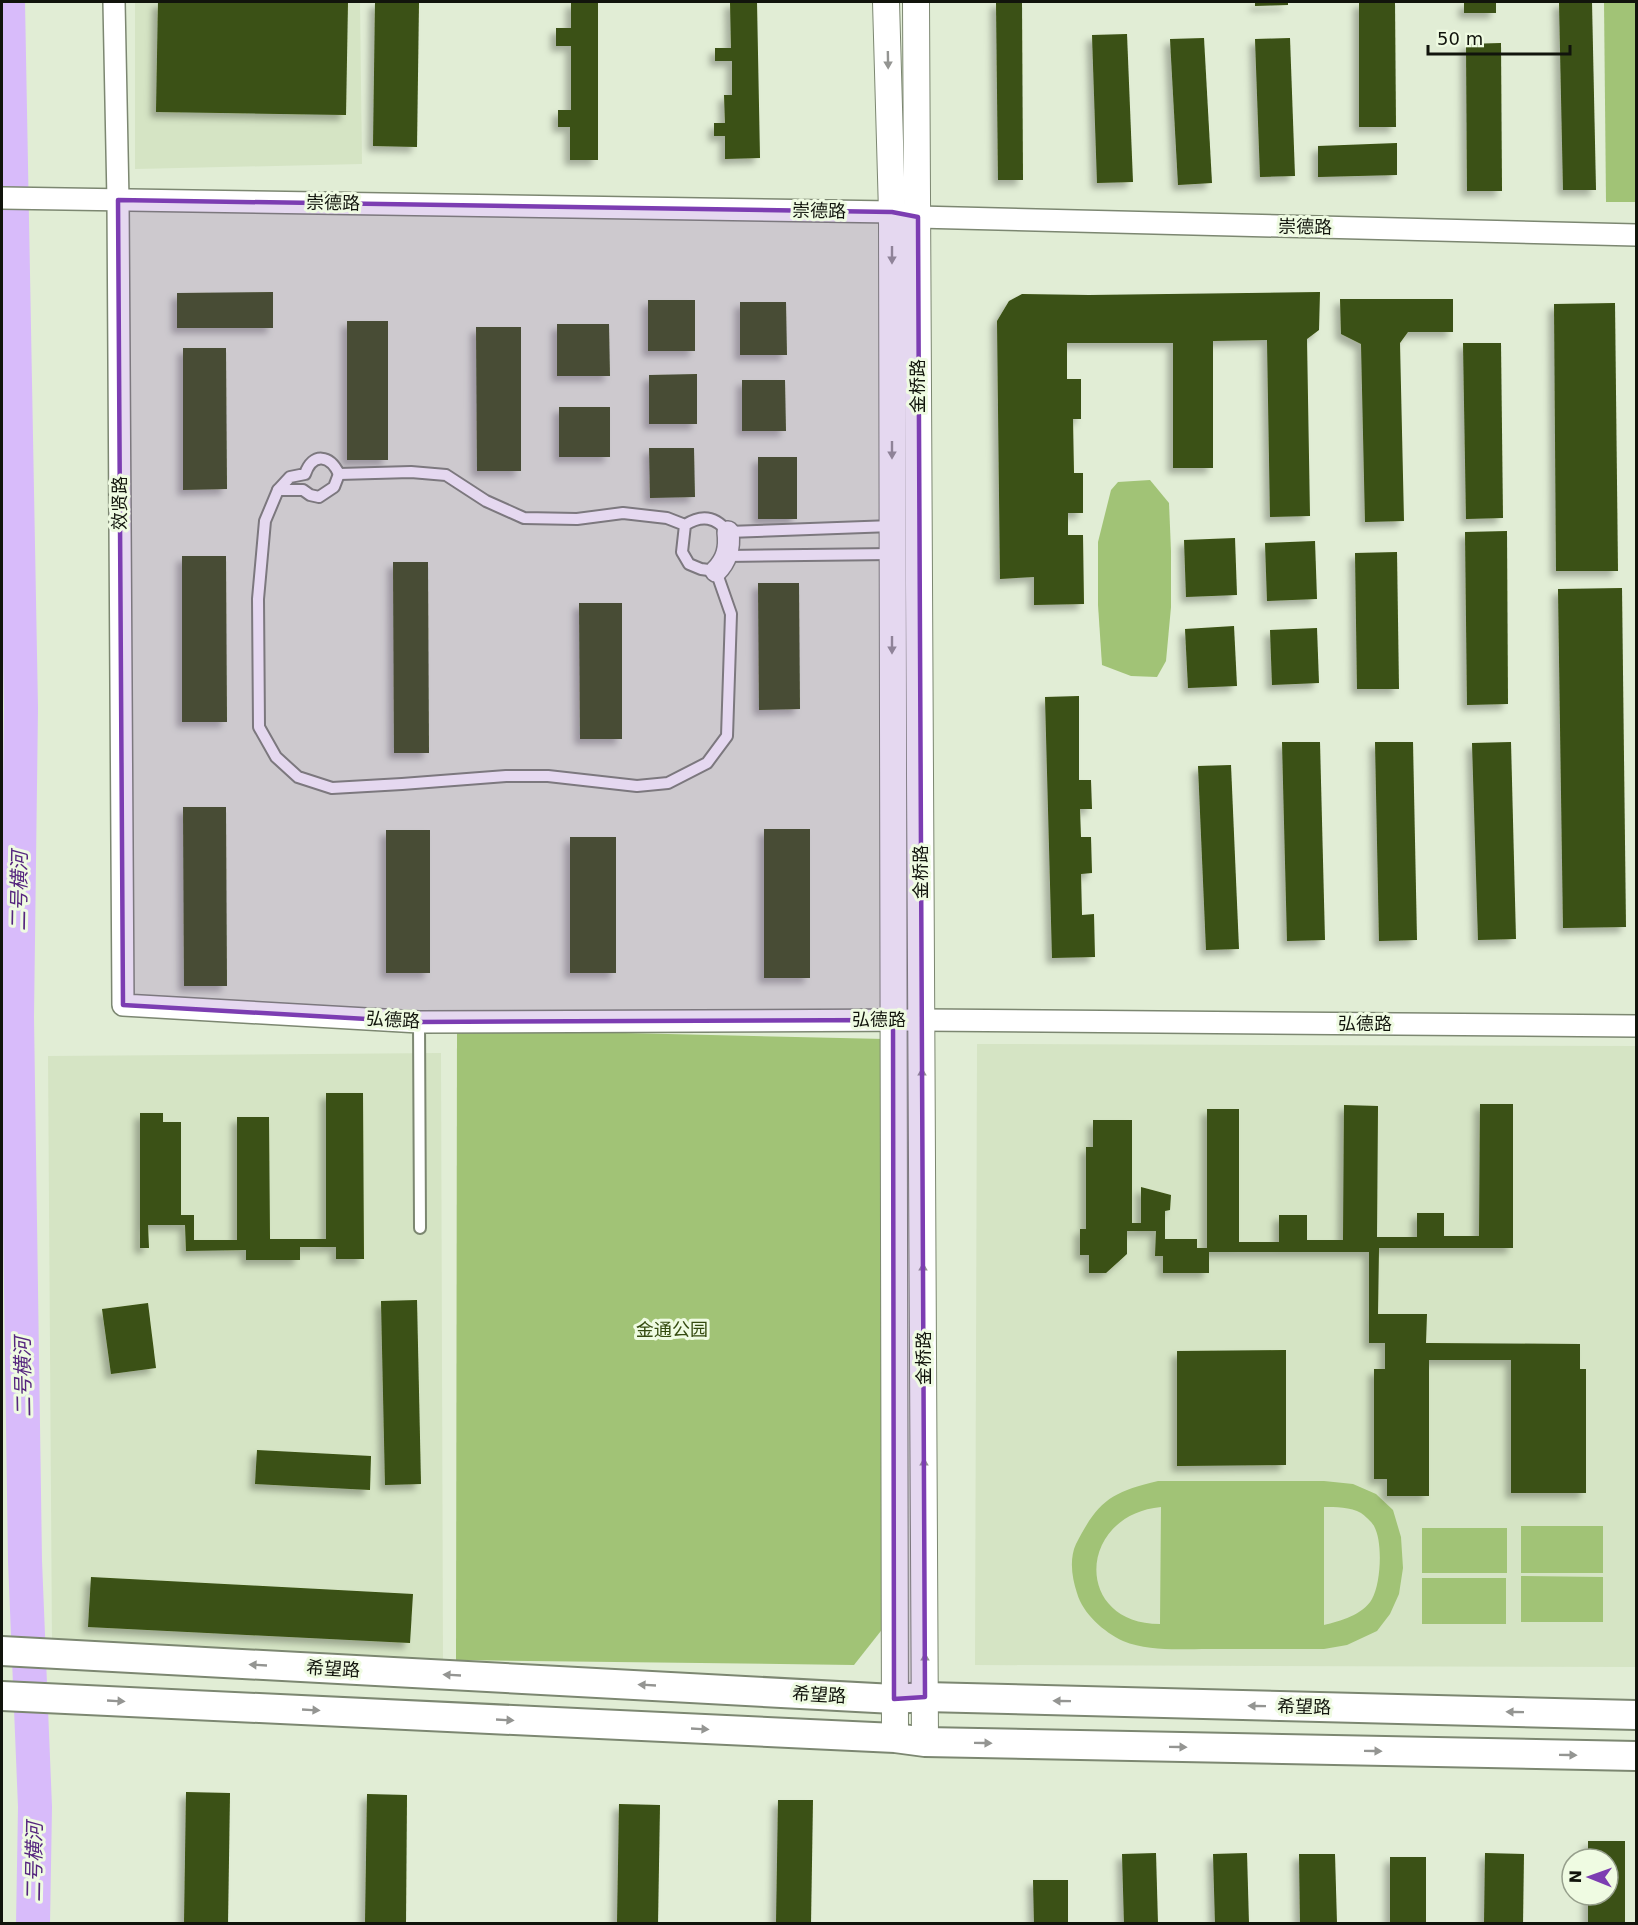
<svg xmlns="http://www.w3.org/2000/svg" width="1638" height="1925" font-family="'DejaVu Sans','Noto Sans SC',sans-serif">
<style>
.built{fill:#d5e4c4}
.green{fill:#a1c376;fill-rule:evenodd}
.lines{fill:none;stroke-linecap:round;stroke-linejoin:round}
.river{stroke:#d8bbfa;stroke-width:34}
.building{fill:#3a5112;filter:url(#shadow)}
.service-casing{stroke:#7c8771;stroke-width:14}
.minor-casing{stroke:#7c8771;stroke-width:24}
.tertiary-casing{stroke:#7c8771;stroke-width:28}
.secondary-casing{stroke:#7c8771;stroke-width:32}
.service{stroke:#fff;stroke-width:10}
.minor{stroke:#fff;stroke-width:21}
.tertiary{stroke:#fff;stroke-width:26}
.secondary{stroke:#fff;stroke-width:28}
.oneway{fill:#949592}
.marked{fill:#7c3db2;fill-opacity:0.2;stroke:#7c3db2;stroke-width:4.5;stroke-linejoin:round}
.labels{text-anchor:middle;stroke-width:6;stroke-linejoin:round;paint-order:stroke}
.street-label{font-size:18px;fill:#11140c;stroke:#effbe2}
.park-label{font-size:18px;fill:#344a0f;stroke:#effbe2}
.water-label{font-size:20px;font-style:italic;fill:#55257e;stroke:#effbe2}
</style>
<defs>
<filter id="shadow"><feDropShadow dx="-5.5" dy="5.5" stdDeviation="3" flood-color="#0004"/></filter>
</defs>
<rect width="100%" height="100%" fill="#e1edd5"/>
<g class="built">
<path d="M 135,2 L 360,2 L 362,164 L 135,169 Z"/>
<path d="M 977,1044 L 1636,1046 L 1636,1667 L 975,1665 Z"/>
<path d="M 441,1053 L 443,1663 L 52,1645 L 48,1056 Z"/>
</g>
<g class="green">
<path d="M 1604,2 L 1636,2 L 1636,202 L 1606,202 Z"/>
<path d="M 1150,480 L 1169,503 L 1171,551 L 1171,607 L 1166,661 L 1157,677 L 1131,676 L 1102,665 L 1098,605 L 1098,542 L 1111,490 L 1118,482 Z"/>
<path d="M 457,1029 L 885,1039 L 888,1622 L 854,1665 L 456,1660 Z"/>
<path d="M 1158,1481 L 1324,1481 L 1353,1484 L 1376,1494 L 1393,1510 L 1401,1537 L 1403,1568 L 1399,1594 L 1390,1614 L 1377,1631 L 1347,1645 L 1324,1649 C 1286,1649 1248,1649 1209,1649 C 1182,1649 1150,1652 1123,1641 C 1104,1632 1083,1614 1077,1593 C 1072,1578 1069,1559 1076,1544 C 1098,1501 1111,1492 1158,1481 ZM 1161,1507 L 1160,1624 C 1073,1624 1077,1515 1161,1507 ZM 1324,1507 C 1335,1507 1351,1507 1361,1513 C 1364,1515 1372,1522 1374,1526 C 1383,1542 1381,1583 1372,1599 C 1363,1615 1340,1621 1324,1625 Z"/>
<rect x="1521" y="1526" width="82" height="47"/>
<rect x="1422" y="1528" width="85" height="45"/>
<path d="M 1521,1576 L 1603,1577 L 1603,1622 L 1521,1622 Z"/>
<rect x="1422" y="1578" width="84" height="46"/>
</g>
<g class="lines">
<path class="river" d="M 8,2 L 21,708 L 17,1017 L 25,1561 L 35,1807 L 33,1924"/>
</g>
<g class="building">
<path d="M 158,2 L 348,2 L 346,115 L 156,112 Z"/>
<path d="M 375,2 L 419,2 L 417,147 L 373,146 Z"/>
<path d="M 571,2 L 598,2 L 598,160 L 570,160 L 570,127 L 558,127 L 558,110 L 571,110 L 571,46 L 556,46 L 556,28 L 571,28 Z"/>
<path d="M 730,2 L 757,2 L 760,158 L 725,159 L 725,136 L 714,136 L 714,123 L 725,123 L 724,95 L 732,95 L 732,61 L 715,61 L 715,48 L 731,48 Z"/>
<path d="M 996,2 L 1022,2 L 1023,180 L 998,180 Z"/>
<path d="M 1255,2 L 1288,2 L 1288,5 L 1255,6 Z"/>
<path d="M 1359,2 L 1395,2 L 1396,127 L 1359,127 Z"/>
<rect x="1464" y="2" width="32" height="11"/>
<path d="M 1559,2 L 1592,2 L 1596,190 L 1563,190 Z"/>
<path d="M 1127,34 L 1133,182 L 1097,183 L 1092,35 Z"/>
<path d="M 1204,38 L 1212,183 L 1178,185 L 1170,39 Z"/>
<path d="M 1290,38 L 1295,176 L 1260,177 L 1255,39 Z"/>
<path d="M 1501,43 L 1502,191 L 1467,191 L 1466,44 Z"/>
<path d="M 1397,143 L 1397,175 L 1318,177 L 1318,146 Z"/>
<path d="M 273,292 L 273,328 L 177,328 L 177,293 Z"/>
<path d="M 1320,292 L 1319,330 L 1307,339 L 1310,516 L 1270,517 L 1267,340 L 1213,341 L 1213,468 L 1173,468 L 1173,343 L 1067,343 L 1067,379 L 1081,379 L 1081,419 L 1073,419 L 1074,473 L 1083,473 L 1083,513 L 1068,513 L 1068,535 L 1083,535 L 1084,604 L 1034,605 L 1034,577 L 1000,579 L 997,321 L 1009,301 L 1022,294 L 1089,295 Z"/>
<path d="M 1340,299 L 1453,299 L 1453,332 L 1408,332 L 1400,343 L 1404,521 L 1365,522 L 1361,344 L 1341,334 Z"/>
<rect x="648" y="300" width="47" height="51"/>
<path d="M 740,302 L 786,302 L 787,355 L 740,355 Z"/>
<path d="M 1615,303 L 1618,571 L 1556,571 L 1554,304 Z"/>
<rect x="347" y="321" width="41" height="139"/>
<path d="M 557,324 L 609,324 L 610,376 L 557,376 Z"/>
<path d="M 476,327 L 521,327 L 521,471 L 477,471 Z"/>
<path d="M 1463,343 L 1501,343 L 1503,518 L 1466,519 Z"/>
<path d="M 183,348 L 226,348 L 227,489 L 183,490 Z"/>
<path d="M 697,374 L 697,424 L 649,424 L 649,375 Z"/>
<path d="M 742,380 L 785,380 L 786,431 L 742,431 Z"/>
<rect x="559" y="407" width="51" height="50"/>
<path d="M 649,448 L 694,448 L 695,497 L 650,498 Z"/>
<rect x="758" y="457" width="39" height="62"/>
<path d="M 1507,531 L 1508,704 L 1467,705 L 1465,532 Z"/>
<path d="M 1235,538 L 1237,595 L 1186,597 L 1184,540 Z"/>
<path d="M 1315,541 L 1317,599 L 1267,601 L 1265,543 Z"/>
<path d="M 1397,552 L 1399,689 L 1357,689 L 1355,553 Z"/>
<path d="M 182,556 L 226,556 L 227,722 L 182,722 Z"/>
<path d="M 393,562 L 428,562 L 429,753 L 394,753 Z"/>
<path d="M 758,583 L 799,583 L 800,709 L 759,710 Z"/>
<path d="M 1622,588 L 1626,927 L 1563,928 L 1558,589 Z"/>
<path d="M 579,603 L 622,603 L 622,739 L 580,739 Z"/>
<path d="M 1234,626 L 1237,686 L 1188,688 L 1185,629 Z"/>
<path d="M 1317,628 L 1319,683 L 1272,685 L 1270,630 Z"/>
<path d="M 1079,696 L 1079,780 L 1091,780 L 1092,809 L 1080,809 L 1081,837 L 1091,837 L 1092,873 L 1081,874 L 1082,915 L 1094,914 L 1095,957 L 1052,958 L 1045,697 Z"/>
<path d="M 1282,742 L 1320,742 L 1325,940 L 1287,941 Z"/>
<path d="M 1375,742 L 1413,742 L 1417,940 L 1379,941 Z"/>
<path d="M 1511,742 L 1516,939 L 1478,940 L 1472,743 Z"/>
<path d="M 1231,765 L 1239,949 L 1206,950 L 1198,766 Z"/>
<path d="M 183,807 L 226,807 L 227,986 L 184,986 Z"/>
<rect x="764" y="829" width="46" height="149"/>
<rect x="386" y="830" width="44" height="143"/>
<rect x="570" y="837" width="46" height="136"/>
<path d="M 326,1093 L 363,1093 L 364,1259 L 336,1259 L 336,1247 L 300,1247 L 300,1260 L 246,1260 L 246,1250 L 186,1251 L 185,1225 L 148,1225 L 149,1248 L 140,1248 L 140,1113 L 163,1113 L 163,1122 L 181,1122 L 181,1215 L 194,1215 L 194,1240 L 237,1240 L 237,1117 L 269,1117 L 270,1239 L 326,1239 Z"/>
<path d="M 1480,1104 L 1513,1104 L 1513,1248 L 1379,1248 L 1378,1314 L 1427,1314 L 1426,1343 L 1580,1344 L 1580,1369 L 1586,1369 L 1586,1493 L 1511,1493 L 1511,1360 L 1429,1360 L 1429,1496 L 1387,1496 L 1387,1479 L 1374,1479 L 1374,1369 L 1385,1369 L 1385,1343 L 1369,1343 L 1369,1252 L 1209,1252 L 1209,1273 L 1163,1273 L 1163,1256 L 1155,1256 L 1156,1231 L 1127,1231 L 1127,1254 L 1106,1273 L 1089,1273 L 1089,1255 L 1080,1255 L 1080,1229 L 1086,1229 L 1086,1147 L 1093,1147 L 1093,1120 L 1132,1120 L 1132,1223 L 1141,1223 L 1141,1187 L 1171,1195 L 1170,1210 L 1165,1211 L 1165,1239 L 1197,1239 L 1197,1248 L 1207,1248 L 1207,1109 L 1239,1109 L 1239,1242 L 1279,1242 L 1279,1215 L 1307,1215 L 1307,1240 L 1343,1240 L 1344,1105 L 1378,1106 L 1377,1237 L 1417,1237 L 1417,1213 L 1444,1213 L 1444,1236 L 1479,1236 Z"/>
<path d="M 417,1300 L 421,1484 L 385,1485 L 381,1301 Z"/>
<path d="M 148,1303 L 156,1368 L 111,1374 L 102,1309 Z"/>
<path d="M 1286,1350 L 1286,1465 L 1177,1466 L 1177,1351 Z"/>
<path d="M 257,1450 L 371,1456 L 370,1490 L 255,1484 Z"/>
<path d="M 91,1577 L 413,1594 L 410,1643 L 88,1627 Z"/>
<path d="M 186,1792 L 230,1793 L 228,1924 L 184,1924 Z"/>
<path d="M 367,1794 L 407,1795 L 406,1924 L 365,1924 Z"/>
<path d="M 778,1800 L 813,1800 L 811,1924 L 776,1924 Z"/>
<path d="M 619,1804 L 660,1805 L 658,1924 L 617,1924 Z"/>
<path d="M 1588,1841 L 1625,1841 L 1625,1924 L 1588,1924 L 1588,1895 L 1608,1895 L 1608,1859 L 1588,1859 Z"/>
<path d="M 1156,1853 L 1158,1924 L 1124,1924 L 1122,1854 Z"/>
<path d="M 1247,1853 L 1249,1924 L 1215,1924 L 1213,1854 Z"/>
<path d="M 1485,1853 L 1524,1854 L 1523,1924 L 1484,1924 Z"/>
<path d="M 1299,1854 L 1335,1854 L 1337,1924 L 1300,1924 Z"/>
<rect x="1390" y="1857" width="36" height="67"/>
<path d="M 1033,1880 L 1068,1880 L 1068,1924 L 1034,1924 Z"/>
</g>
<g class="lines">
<defs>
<g id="service">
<path d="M 278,490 L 303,490 L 310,495 L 319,497 L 334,487 L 339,474"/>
<path d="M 685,525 L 682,552 L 689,564 L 701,569 L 716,571 L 731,614 L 727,736 L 707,763 L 668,783 L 637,786 L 548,776 L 506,776 L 402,784 L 332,788 L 298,777 L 276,757 L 259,727 L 258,599 L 265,521 L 278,490 L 290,477 L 305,474 C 313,452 330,455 339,474 L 411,472 L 446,475 L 486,501 L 524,518 L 577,519 L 623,513 L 667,518 L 685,525 C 702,514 716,517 728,532 L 892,526"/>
<path d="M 726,556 L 892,554"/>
<path d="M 419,1022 L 420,1228"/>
</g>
<g id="minor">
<path d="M 114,2 L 118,200 L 123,1005 L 419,1022 L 922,1020 L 1636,1026"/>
<path d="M 2,198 L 892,212 L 918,217 L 1636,235"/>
<path d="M 716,571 C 727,560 730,548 728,532"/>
</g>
<g id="tertiary">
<path d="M 886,2 L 892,212 L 895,1738"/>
<path d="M 916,2 L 925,1742"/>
</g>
<g id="secondary">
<path d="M 2,1651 L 894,1699 L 925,1697 L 1636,1715"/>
<path d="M 2,1696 L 895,1738 L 925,1742 L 1636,1756"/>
</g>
</defs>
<use href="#service" class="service-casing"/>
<use href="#minor" class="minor-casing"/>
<use href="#tertiary" class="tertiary-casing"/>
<use href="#secondary" class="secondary-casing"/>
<use href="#service" class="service"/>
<use href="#minor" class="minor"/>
<use href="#tertiary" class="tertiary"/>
<use href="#secondary" class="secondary"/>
</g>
<defs><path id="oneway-solid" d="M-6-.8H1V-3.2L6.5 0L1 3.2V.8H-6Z" transform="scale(1.5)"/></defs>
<g class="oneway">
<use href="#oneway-solid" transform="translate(888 60) rotate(89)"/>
<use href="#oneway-solid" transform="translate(892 255) rotate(90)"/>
<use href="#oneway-solid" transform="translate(892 450) rotate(90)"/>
<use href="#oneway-solid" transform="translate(892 645) rotate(90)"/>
<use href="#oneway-solid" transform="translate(922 1077) rotate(-90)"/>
<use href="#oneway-solid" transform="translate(923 1272) rotate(-90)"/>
<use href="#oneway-solid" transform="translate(924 1467) rotate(-90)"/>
<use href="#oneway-solid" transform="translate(925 1662) rotate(-90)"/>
<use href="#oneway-solid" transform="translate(258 1665) rotate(-177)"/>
<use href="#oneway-solid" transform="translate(452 1675) rotate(-177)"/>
<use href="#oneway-solid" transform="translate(647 1685) rotate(-177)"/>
<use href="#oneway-solid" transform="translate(116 1701) rotate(3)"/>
<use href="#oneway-solid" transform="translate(1062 1701) rotate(-179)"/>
<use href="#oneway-solid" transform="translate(1257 1706) rotate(-179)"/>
<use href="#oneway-solid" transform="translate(311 1710) rotate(3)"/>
<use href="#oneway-solid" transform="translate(1515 1712) rotate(-179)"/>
<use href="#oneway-solid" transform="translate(505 1720) rotate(3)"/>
<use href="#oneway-solid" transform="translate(700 1729) rotate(3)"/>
<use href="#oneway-solid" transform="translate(983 1743) rotate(1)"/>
<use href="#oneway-solid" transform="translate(1178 1747) rotate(1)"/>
<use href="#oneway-solid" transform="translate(1373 1751) rotate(1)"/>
<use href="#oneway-solid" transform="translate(1568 1755) rotate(1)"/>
</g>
<path class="marked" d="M 118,200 L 892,212 L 918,217 L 925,1697 L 894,1699 L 893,1020 L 419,1022 L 123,1005 Z"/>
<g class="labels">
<g class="street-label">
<text transform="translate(333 203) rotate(1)" y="6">崇德路</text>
<text transform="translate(819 211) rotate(1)" y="6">崇德路</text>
<text transform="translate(1305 227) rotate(1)" y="6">崇德路</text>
<text transform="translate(918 386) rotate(-90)" y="6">金桥路</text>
<text transform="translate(120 503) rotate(-90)" y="6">效贤路</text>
<text transform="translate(921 872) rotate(-90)" y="6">金桥路</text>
<text transform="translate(393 1020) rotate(3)" y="6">弘德路</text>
<text x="879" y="1026">弘德路</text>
<text x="1365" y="1030">弘德路</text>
<text transform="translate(924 1358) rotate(-90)" y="6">金桥路</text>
<text transform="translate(333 1669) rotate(3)" y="6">希望路</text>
<text transform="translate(819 1695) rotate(3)" y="6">希望路</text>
<text transform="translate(1304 1707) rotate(1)" y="6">希望路</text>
</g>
<g class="park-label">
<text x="672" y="1336">金通公园</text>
</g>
<g class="water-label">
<text transform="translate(19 891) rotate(-89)" y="7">二号横河</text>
<text transform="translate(23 1377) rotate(-91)" y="7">二号横河</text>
<text transform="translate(34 1862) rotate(-89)" y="7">二号横河</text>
</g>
</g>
<rect width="1638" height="1925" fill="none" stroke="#11140c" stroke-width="6"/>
<g transform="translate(1590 1877) rotate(271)"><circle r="28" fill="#effbe2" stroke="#969f8c" stroke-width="1.5"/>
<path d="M0-4.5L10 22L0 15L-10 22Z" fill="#7c3db2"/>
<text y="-9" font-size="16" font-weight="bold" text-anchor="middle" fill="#11140c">N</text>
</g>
<path d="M1428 45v9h142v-9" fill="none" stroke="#11140c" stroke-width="3"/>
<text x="1437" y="45" font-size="18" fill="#11140c" stroke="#effbe2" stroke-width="4.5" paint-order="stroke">50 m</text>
</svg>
